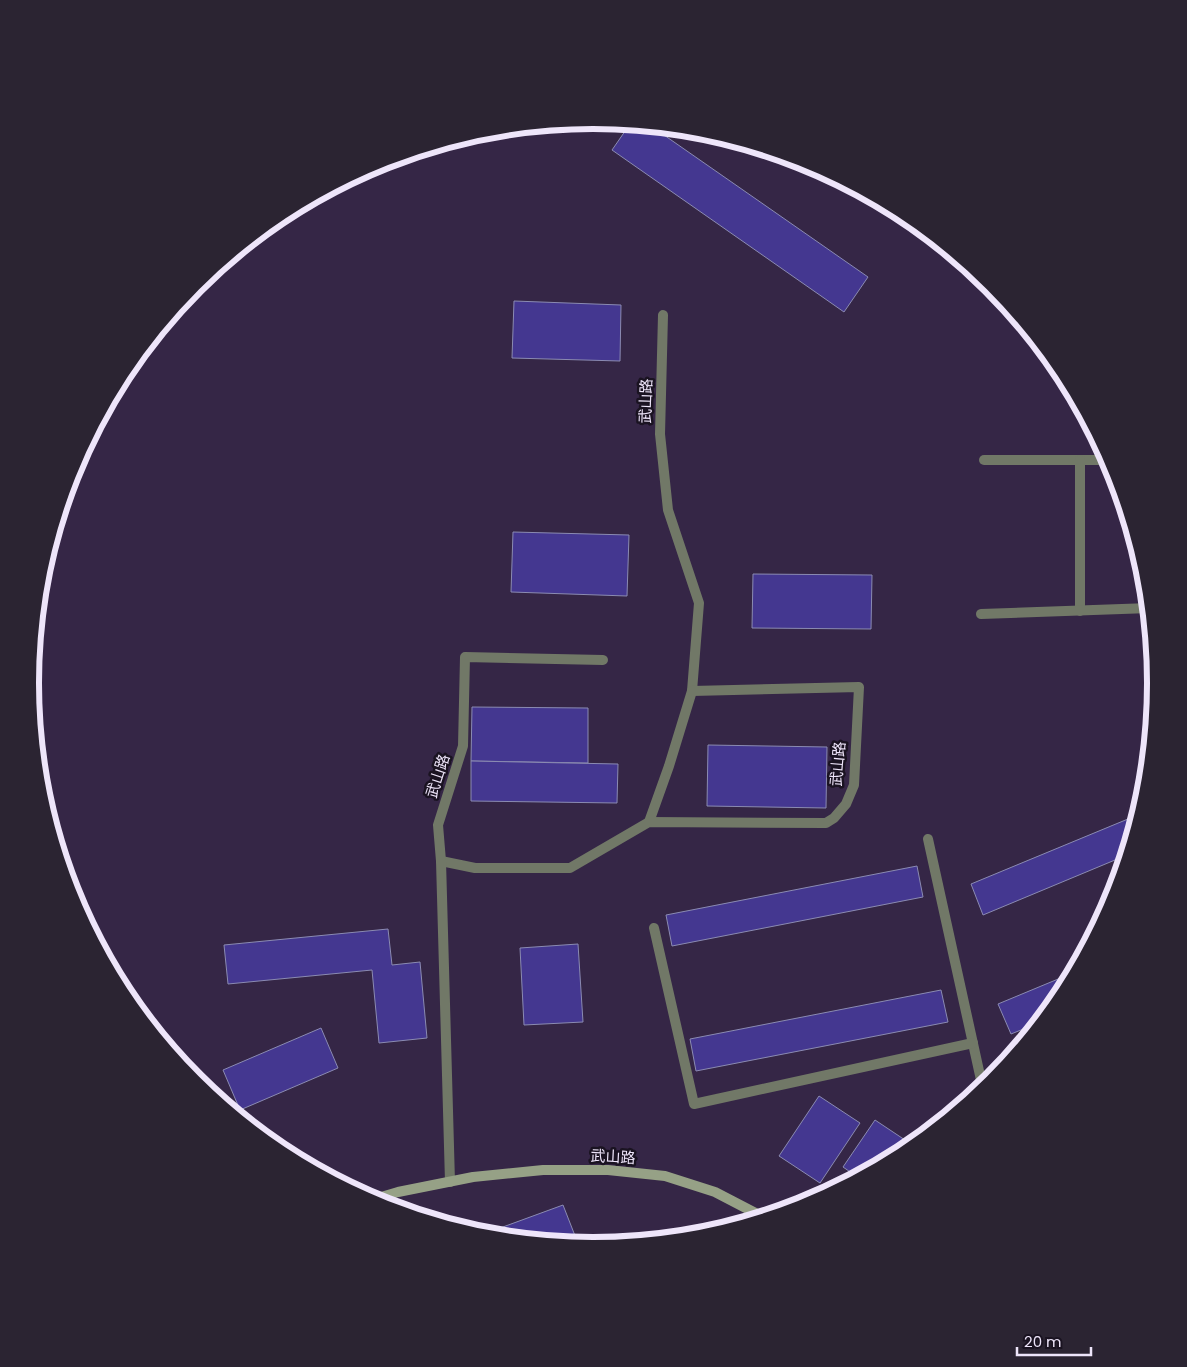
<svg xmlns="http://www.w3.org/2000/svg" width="1187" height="1367" font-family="Poppins,'Noto Sans SC',sans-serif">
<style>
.building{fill:#443790;stroke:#8b8bb2}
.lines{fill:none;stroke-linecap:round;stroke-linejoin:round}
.service{stroke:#717867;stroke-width:10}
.minor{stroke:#717867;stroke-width:10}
.secondary{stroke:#96a186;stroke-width:10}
.labels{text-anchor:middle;stroke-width:5;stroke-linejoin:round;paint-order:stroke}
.street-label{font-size:15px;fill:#eee5fa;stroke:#1a1321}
.rim{fill:none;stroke:#eee5fa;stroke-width:6}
</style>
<rect width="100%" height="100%" fill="#352646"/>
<g class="building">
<path d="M 630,124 L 651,126 L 868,277 L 844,312 L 612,150 Z"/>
<path d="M 514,301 L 621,305 L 620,361 L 512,358 Z"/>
<path d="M 513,532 L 629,535 L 627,596 L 511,592 Z"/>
<path d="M 753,574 L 872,575 L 871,629 L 752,628 Z"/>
<path d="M 472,707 L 588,708 L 588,763 L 471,761 Z"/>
<path d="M 708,745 L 827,747 L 826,808 L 707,806 Z"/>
<path d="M 471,761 L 618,764 L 617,803 L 471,801 Z"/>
<path d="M 1140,814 L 1127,855 L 983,915 L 971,884 Z"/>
<path d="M 917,866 L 923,897 L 672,946 L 666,915 Z"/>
<path d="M 388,929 L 392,965 L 420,962 L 427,1038 L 379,1043 L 372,970 L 228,984 L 224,945 Z"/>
<path d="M 578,944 L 583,1022 L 524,1025 L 520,948 Z"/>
<path d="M 1075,972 L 1062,997 L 1041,1022 L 1011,1034 L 998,1004 Z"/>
<path d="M 941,990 L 948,1022 L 696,1071 L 690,1039 Z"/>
<path d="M 321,1028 L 338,1068 L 240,1110 L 223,1070 Z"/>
<path d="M 819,1096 L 860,1123 L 820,1183 L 779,1156 Z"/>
<path d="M 875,1120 L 914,1146 L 906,1152 L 859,1178 L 843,1167 Z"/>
<path d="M 563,1205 L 579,1246 L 481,1235 Z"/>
</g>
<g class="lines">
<g class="service">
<path d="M 984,460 L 1110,460"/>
<path d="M 1080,611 L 1080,460"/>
<path d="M 981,614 L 1150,608"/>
<path d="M 649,822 L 669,766 L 692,691 L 699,603 L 668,510 L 660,434 L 663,315"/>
<path d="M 441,861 L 475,868 L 570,868 L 649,822 L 826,823 L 834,818 L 846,804 L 854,785 L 859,687 L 692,691"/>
<path d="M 450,1182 L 441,861 L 438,825 L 463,746 L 465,657 L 603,660"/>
</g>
<g class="minor">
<path d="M 928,839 L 983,1089"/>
<path d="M 654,928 L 694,1104 L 973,1043"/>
</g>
<path class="secondary" d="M 371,1200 L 398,1192 L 473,1177 L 543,1170 L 608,1170 L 665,1176 L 715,1192 L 765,1218"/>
</g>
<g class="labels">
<g class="street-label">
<text transform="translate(646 401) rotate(-88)" y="5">武山路</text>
<text transform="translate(838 764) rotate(-85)" y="5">武山路</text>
<text transform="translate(438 776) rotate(-72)" y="5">武山路</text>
<text transform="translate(613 1157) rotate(3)" y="5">武山路</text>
</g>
</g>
<path d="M0 0H1187V1367H0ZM39 683a554 554 0 1 1 1108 0a554 554 0 1 1-1108 0Z" fill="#2b2432" fill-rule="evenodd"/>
<path class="rim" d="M39 683a554 554 0 1 1 1108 0a554 554 0 1 1-1108 0Z"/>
<path d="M1017 1347v8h74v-8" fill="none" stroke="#eee5fa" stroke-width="2.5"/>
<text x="1024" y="1347" font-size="15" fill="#eee5fa" stroke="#1a1321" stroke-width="4" paint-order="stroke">20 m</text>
</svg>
